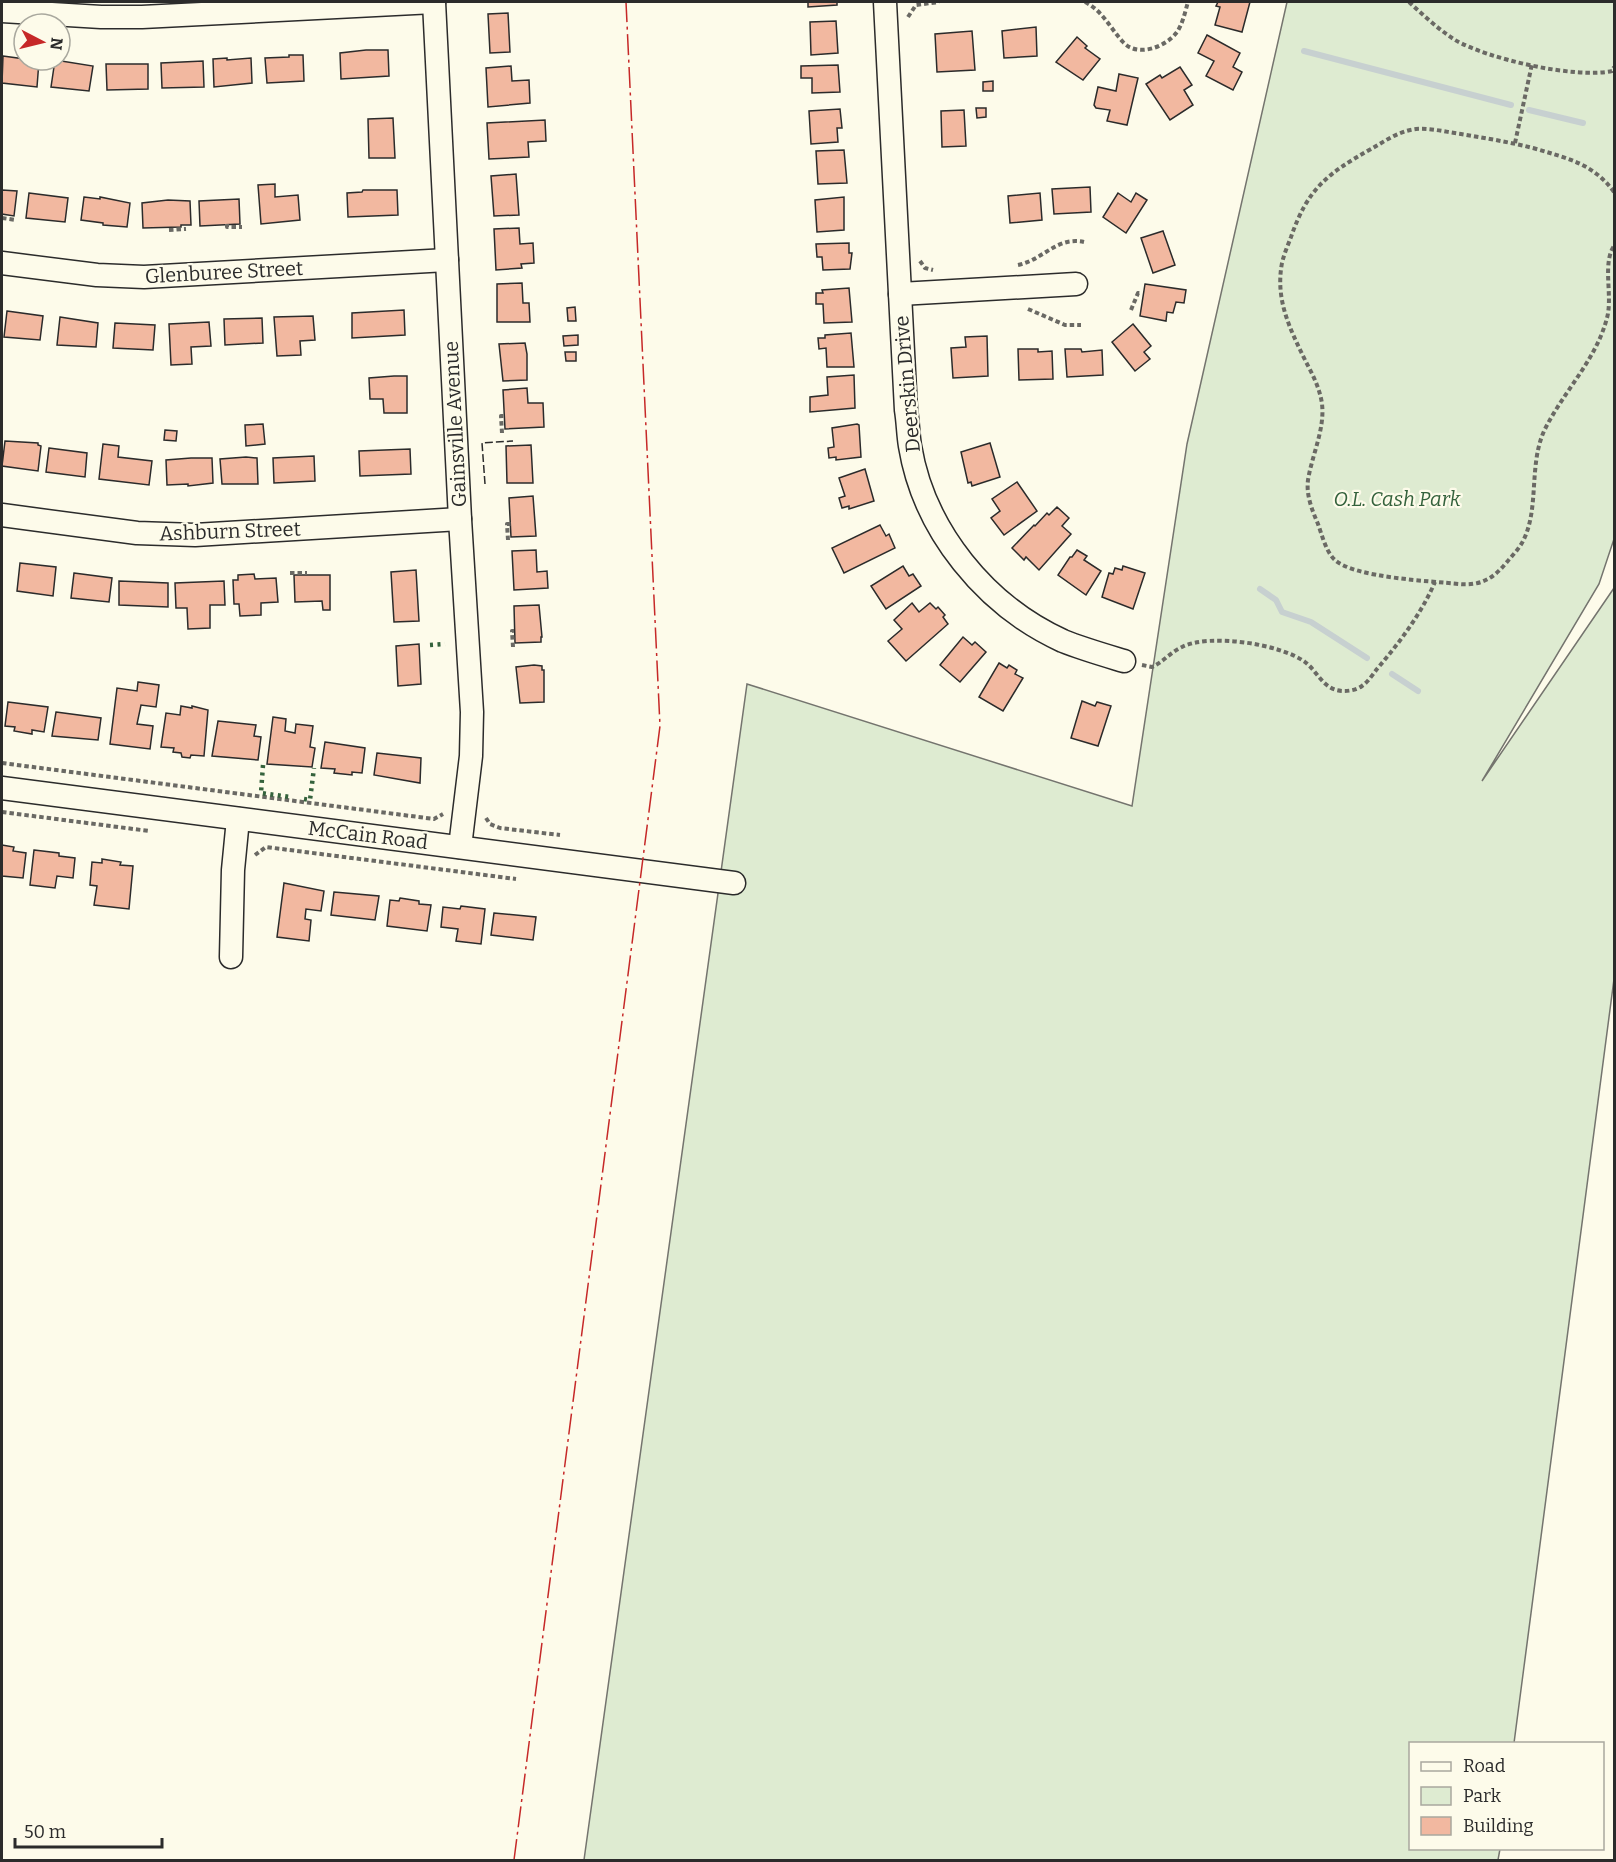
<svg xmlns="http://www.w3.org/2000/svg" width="1616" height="1862" font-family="Bitter,serif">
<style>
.green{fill:#deebd1;stroke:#74746e;stroke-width:1.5}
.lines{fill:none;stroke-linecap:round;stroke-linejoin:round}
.stream{stroke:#c7d0d0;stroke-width:6}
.building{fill:#f2b8a0;stroke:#2b2b2b;stroke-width:1.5}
.minor-casing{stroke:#2b2b2b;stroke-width:25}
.path{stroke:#6a6964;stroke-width:4;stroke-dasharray:4.5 3;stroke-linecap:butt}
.minor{stroke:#fdfbea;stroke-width:22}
.hedge{stroke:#34623c;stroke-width:4.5;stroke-dasharray:3 4.5;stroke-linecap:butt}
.fence{stroke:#2b2b2b;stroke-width:1.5;stroke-dasharray:8 3;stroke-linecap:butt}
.power{stroke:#c62828;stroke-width:1.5;stroke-dasharray:21 4.5 3 4.5;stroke-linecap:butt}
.labels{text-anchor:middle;stroke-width:4.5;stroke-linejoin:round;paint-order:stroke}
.street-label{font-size:20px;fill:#2b2b2b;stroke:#fdfbea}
.park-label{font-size:20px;font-style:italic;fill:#34623c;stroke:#fdfbea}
</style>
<rect width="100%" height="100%" fill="#fdfbea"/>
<path class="green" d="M 1287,2 L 1614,2 L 1614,539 L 1599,584 L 1482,781 L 1614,588 L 1614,979 L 1514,1743 L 1410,1744 L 1410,1848 L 1500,1849 L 1498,1860 L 584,1860 L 747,684 L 1132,806 L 1187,444 Z"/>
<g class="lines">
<g class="stream">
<path d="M 1304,51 L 1511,105"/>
<path d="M 1529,110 L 1583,123"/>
<path d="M 1260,589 L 1276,600 L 1282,612 L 1311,622 L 1367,658"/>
<path d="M 1392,674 L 1418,691"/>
</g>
</g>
<g class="building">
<path d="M 808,2 L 837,2 L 837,5 L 808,7 Z"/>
<path d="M 1218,2 L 1250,2 L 1242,32 L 1215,25 L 1220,7 L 1216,6 Z"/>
<path d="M 508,13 L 510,52 L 490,53 L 488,14 Z"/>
<path d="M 836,21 L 838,53 L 811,55 L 810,22 Z"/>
<path d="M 1036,27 L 1037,56 L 1004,58 L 1002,31 Z"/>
<path d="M 972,31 L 975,70 L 937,72 L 935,34 Z"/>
<path d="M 1207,35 L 1240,53 L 1233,67 L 1242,72 L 1233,90 L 1206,76 L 1214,61 L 1198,53 Z"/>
<path d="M 1077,37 L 1087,46 L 1085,48 L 1100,59 L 1083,80 L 1056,62 Z"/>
<path d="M 366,50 L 388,50 L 389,76 L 341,79 L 340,53 Z"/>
<path d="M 289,55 L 303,55 L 304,81 L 267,83 L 265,58 L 289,57 Z"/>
<path d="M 3,56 L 39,61 L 37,87 L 2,83 Z"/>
<path d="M 227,58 L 227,60 L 251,58 L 252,83 L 214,87 L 213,59 Z"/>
<path d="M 55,60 L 93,66 L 89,91 L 51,87 Z"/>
<path d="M 203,61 L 204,87 L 162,88 L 161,63 Z"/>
<path d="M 106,64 L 148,64 L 148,89 L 107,90 Z"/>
<path d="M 838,65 L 840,92 L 812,93 L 812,78 L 801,78 L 801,66 Z"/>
<path d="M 511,66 L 512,81 L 529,80 L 530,103 L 488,107 L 486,68 Z"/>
<path d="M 1180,67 L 1192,85 L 1184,90 L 1193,105 L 1170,120 L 1146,84 L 1160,75 L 1162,78 Z"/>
<path d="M 1119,74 L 1138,78 L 1127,125 L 1107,121 L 1110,110 L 1096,108 L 1094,105 L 1098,87 L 1116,91 Z"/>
<path d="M 993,81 L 993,91 L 983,91 L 983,82 Z"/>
<path d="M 976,108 L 986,108 L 986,117 L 977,118 Z"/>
<path d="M 840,109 L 842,128 L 837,128 L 838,142 L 811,144 L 809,111 Z"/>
<path d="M 964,110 L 966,146 L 942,147 L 941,111 Z"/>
<path d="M 393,118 L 395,158 L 369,158 L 368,119 Z"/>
<path d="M 545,120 L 546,141 L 528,142 L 529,157 L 489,159 L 487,123 Z"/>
<path d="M 844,150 L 847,183 L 818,184 L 816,151 Z"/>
<path d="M 516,174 L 519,215 L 494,216 L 491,176 Z"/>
<path d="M 275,184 L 275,197 L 298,195 L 300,220 L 261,224 L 258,185 Z"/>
<path d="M 1090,187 L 1091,212 L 1054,214 L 1052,189 Z"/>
<path d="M 2,190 L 17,191 L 14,216 L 2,214 Z"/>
<path d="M 363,190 L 397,190 L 398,215 L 348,217 L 347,193 L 362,192 Z"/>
<path d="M 29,193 L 68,198 L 65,222 L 26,218 Z"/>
<path d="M 1040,193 L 1042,220 L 1010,223 L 1008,196 Z"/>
<path d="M 1118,193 L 1131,202 L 1136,193 L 1147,200 L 1126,233 L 1103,217 Z"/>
<path d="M 84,197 L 100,199 L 100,197 L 130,203 L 127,227 L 103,225 L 103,223 L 81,220 Z"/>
<path d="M 844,197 L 844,230 L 817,232 L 815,200 Z"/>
<path d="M 239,199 L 240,224 L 200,226 L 199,201 Z"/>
<path d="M 168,200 L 190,201 L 191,225 L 181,225 L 181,227 L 143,228 L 142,203 Z"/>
<path d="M 519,228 L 520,244 L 533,243 L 534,263 L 521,264 L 522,268 L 496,270 L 494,229 Z"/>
<path d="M 1163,231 L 1175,265 L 1153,273 L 1141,238 Z"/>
<path d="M 849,243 L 849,253 L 852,253 L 850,269 L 823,270 L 822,257 L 817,257 L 816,244 Z"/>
<path d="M 522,283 L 523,303 L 529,303 L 530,322 L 497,322 L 497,284 Z"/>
<path d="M 1145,284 L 1186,290 L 1184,303 L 1176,302 L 1173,313 L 1167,312 L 1166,321 L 1140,316 Z"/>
<path d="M 849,288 L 852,322 L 824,323 L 823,304 L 816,304 L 816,293 L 823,293 L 822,290 Z"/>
<path d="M 575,307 L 576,321 L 568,321 L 567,308 Z"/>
<path d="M 404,310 L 405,335 L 352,338 L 352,313 Z"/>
<path d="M 7,311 L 43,316 L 40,340 L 4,337 Z"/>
<path d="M 313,316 L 315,340 L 300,341 L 301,355 L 277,356 L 274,317 Z"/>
<path d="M 60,317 L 98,323 L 96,347 L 57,345 Z"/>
<path d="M 262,318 L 263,343 L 225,345 L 224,319 Z"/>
<path d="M 209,322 L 211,346 L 191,347 L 192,364 L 171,365 L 169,324 Z"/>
<path d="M 115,323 L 155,325 L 153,350 L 113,348 Z"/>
<path d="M 1133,324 L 1151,346 L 1144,352 L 1150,359 L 1135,371 L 1112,342 Z"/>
<path d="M 851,333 L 854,367 L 827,367 L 826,348 L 819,349 L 818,338 L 825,338 L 825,335 Z"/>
<path d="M 578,335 L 578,345 L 564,346 L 563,336 Z"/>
<path d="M 987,336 L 988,376 L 953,378 L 951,348 L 966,347 L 965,337 Z"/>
<path d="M 525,343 L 527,354 L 527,380 L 503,381 L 499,344 Z"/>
<path d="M 1018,349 L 1038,349 L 1038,352 L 1052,351 L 1053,379 L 1019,380 Z"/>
<path d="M 1065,349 L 1081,349 L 1082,352 L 1102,350 L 1103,375 L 1067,377 Z"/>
<path d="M 565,352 L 576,352 L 576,361 L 566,361 Z"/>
<path d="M 854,375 L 855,408 L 810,412 L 810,397 L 828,395 L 827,377 Z"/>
<path d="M 394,376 L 407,376 L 407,413 L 384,413 L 383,399 L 370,399 L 369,378 Z"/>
<path d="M 527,388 L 528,403 L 543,403 L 544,427 L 505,429 L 503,390 Z"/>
<path d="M 263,424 L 265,444 L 246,446 L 245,425 Z"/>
<path d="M 857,424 L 859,425 L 861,457 L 836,460 L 836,457 L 829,458 L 828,448 L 834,447 L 832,428 Z"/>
<path d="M 165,430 L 177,431 L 176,441 L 164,440 Z"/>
<path d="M 5,441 L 38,443 L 38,445 L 41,446 L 38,471 L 2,466 Z"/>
<path d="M 990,443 L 1000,477 L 972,486 L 971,482 L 968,483 L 961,452 Z"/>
<path d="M 103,444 L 119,446 L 118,457 L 152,461 L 149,485 L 99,479 Z"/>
<path d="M 531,445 L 533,483 L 507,483 L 506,446 Z"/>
<path d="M 49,448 L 87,453 L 85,477 L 46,472 Z"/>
<path d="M 410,449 L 411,474 L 360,476 L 359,451 Z"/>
<path d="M 314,456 L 315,481 L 274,483 L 273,458 Z"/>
<path d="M 246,457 L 257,458 L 258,484 L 222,484 L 220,459 Z"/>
<path d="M 191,458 L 212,458 L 213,483 L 188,486 L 188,484 L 167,485 L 166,460 Z"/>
<path d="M 865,469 L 874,501 L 849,509 L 849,506 L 842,508 L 839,498 L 845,496 L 839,478 Z"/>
<path d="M 1017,482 L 1037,511 L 1004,535 L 991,518 L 1000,511 L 992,499 Z"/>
<path d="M 533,496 L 536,536 L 511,537 L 509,498 Z"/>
<path d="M 1057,507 L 1069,518 L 1062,526 L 1071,534 L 1039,570 L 1026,557 L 1024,560 L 1012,548 L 1034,525 L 1035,526 L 1047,513 L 1049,515 Z"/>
<path d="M 880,525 L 886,536 L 889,534 L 895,548 L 844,573 L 832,548 Z"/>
<path d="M 536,550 L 537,572 L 547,571 L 548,588 L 514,590 L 512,551 Z"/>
<path d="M 1077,550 L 1087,556 L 1084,560 L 1101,571 L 1086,595 L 1058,575 L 1070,557 L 1072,557 Z"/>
<path d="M 20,563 L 56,567 L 53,596 L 17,591 Z"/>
<path d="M 903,566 L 909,576 L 913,574 L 921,586 L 886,609 L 871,586 Z"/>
<path d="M 1123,566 L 1145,573 L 1133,609 L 1102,597 L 1109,573 L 1113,574 L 1115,568 L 1122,570 Z"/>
<path d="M 416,570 L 419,621 L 394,622 L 391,572 Z"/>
<path d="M 74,573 L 112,578 L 109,602 L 71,598 Z"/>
<path d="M 254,574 L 255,579 L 276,578 L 278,602 L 261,603 L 261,615 L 240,616 L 239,604 L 234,604 L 233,580 L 238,580 L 238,575 Z"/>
<path d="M 294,575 L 330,575 L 330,610 L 323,610 L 322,601 L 295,602 Z"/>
<path d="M 119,581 L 168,583 L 168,607 L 119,605 Z"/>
<path d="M 224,581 L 225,605 L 210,605 L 210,628 L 188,629 L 187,608 L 176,608 L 175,583 Z"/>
<path d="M 912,603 L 919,612 L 930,603 L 936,609 L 938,607 L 945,615 L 943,617 L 948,624 L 906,661 L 888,641 L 902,629 L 894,620 Z"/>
<path d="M 539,605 L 542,637 L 541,637 L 541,642 L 515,643 L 514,606 Z"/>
<path d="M 963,637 L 972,645 L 975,642 L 986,652 L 960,682 L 940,665 Z"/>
<path d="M 419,644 L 421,684 L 398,686 L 396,646 Z"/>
<path d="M 999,663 L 1007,668 L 1009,665 L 1017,670 L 1015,674 L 1023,678 L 1003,711 L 979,697 Z"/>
<path d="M 534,665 L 542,666 L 542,670 L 544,670 L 544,702 L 520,703 L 516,667 Z"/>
<path d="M 138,682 L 159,685 L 156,707 L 141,705 L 137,724 L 153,726 L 150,749 L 110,744 L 117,688 L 137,691 Z"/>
<path d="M 1082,701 L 1095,706 L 1097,702 L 1111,706 L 1098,746 L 1071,738 Z"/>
<path d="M 8,702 L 48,707 L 44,732 L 32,730 L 32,734 L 14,731 L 15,727 L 5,726 Z"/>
<path d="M 181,706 L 192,708 L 192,706 L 208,710 L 204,756 L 191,755 L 190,758 L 182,757 L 181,753 L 173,752 L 174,748 L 161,747 L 166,713 L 180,715 Z"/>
<path d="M 56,712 L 101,718 L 98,740 L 52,736 Z"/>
<path d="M 273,717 L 286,719 L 285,731 L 295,733 L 296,724 L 313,726 L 310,747 L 315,748 L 312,767 L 267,764 Z"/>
<path d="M 218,721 L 256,725 L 254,736 L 261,737 L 258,760 L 212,756 Z"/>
<path d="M 325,742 L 365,748 L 362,773 L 352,772 L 352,775 L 334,773 L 335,769 L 321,768 Z"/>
<path d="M 377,753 L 421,758 L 420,783 L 374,775 Z"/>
<path d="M 2,845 L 14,847 L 13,851 L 26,853 L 23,878 L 2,876 Z"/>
<path d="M 34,850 L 59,853 L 59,856 L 75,858 L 73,878 L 57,876 L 55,888 L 30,885 Z"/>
<path d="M 102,859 L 121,862 L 120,865 L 133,866 L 129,909 L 94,905 L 97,886 L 90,885 L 92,862 L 102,863 Z"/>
<path d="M 284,883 L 324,891 L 321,911 L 306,909 L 305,919 L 311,920 L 309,941 L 277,937 Z"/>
<path d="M 334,892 L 379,896 L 375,920 L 331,915 Z"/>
<path d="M 400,898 L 419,901 L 419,904 L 431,905 L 427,931 L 387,926 L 390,900 L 399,901 Z"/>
<path d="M 461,906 L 485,909 L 481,944 L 456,941 L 458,929 L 441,927 L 443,907 L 460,909 Z"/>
<path d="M 494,913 L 536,917 L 533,940 L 491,935 Z"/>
</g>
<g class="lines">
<defs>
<g id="minor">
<path d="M 434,2 L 460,519 L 472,712 L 471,756 L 460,847"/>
<path d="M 885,2 L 906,410 C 908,422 908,434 910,446 C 924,531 986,606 1063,641 C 1083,649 1104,655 1124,661"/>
<path d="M 2,11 L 101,17 L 142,17 L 434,2"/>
<path d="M 2,263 L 97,275 L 144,277 L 447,260"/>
<path d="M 900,294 L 1076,284"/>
<path d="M 2,515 L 137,533 L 195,535 L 460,519"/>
<path d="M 2,788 L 734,883"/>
<path d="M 231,957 L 233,870 L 238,819"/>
</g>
</defs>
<use href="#minor" class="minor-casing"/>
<g class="path">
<path d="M 1085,2 C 1103,11 1110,28 1123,42 C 1137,58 1166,47 1177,32 C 1183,23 1185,12 1188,2"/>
<path d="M 1409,2 C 1423,15 1438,29 1455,40 C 1488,59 1575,79 1612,71 L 1614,67"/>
<path d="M 908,17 L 916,5 L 939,2"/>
<path d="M 1515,143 L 1532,64"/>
<path d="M 1614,192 C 1593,163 1566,158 1533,148 C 1509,142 1485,138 1461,134 C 1446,132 1431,128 1416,129 C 1399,131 1385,141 1371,149 C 1327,174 1308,188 1291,237 C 1288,245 1284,254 1282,263 C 1275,300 1290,329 1306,362 C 1313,375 1320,389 1322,404 C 1325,429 1312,455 1308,480 C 1306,495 1312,510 1318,524 C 1322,535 1326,552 1335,560 C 1355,578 1431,581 1459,584 C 1480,586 1493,579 1506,563 C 1512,556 1519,549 1523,541 C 1540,508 1528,464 1545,429 C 1564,391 1596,360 1607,318 C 1613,296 1602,264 1614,246"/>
<path d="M 2,218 L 16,220"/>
<path d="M 227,224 L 227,227 L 242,227"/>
<path d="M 169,230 L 186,229"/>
<path d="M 920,261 L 925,268 L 933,270"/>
<path d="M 1018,265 C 1043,260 1057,236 1084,242"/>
<path d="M 1028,309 L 1065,325 L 1081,325"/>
<path d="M 1131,310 L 1138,293 L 1141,294"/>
<path d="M 502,433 L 501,416 L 504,416"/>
<path d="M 508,540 L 507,524 L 511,524"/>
<path d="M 290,573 L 307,573"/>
<path d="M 513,647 L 512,631 L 514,631"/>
<path d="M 1142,665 L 1152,667 C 1163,662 1171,652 1182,647 C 1209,633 1281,644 1305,662 C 1316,670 1322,686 1336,690 C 1344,692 1355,691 1362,686 C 1368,682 1373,674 1377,669 C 1400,642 1421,614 1435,582"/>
<path d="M 2,763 L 434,819 L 443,814"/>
<path d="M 2,812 L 149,831"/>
<path d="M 486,818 L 490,824 L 500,828 L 560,835"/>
<path d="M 255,855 L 266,847 L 516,879"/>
</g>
<use href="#minor" class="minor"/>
<g class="hedge">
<path d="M 430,645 L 445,644"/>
<path d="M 263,765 L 261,793 L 290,797"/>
<path d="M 304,799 L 310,800 L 314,768"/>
</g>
<path class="fence" d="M 485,484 L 482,443 L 513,441"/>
<path class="power" d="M 514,1860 L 660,726 L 626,2"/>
</g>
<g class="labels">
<g class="street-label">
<text transform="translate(224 272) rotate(-3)" y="7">Glenburee Street</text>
<text transform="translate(907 384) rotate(-95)" y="7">Deerskin Drive</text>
<text transform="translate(455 424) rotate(-93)" y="7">Gainsville Avenue</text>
<text transform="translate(230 531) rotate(-2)" y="7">Ashburn Street</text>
<text transform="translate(368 835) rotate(7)" y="7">McCain Road</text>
</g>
<g class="park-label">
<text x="1397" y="506">O.L. Cash Park</text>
</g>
</g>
<rect width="1616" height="1862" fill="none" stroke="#2b2b2b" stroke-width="6"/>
<rect x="1409" y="1742" width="195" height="108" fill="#fdfbea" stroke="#a9a89e" stroke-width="1.5"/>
<rect x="1421" y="1762" width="30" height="9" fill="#fdfbea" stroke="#a9a89e" stroke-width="1.5"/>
<text x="1463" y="1772" font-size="18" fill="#2b2b2b">Road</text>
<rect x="1421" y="1787" width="30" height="18" fill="#deebd1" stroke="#a9a89e" stroke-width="1.5"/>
<text x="1463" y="1802" font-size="18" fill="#2b2b2b">Park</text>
<rect x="1421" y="1817" width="30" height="18" fill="#f2b8a0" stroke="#a9a89e" stroke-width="1.5"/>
<text x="1463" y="1832" font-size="18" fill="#2b2b2b">Building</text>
<g transform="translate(42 42) rotate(97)"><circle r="28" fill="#fdfbea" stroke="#a9a89e" stroke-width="1.5"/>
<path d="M0-4.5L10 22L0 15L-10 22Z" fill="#c62828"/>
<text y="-9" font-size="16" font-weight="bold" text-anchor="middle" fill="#2b2b2b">N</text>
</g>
<path d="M15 1838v9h147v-9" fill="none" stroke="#2b2b2b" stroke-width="3"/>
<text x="24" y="1838" font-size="18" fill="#2b2b2b" stroke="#fdfbea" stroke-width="4.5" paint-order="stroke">50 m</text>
</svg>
